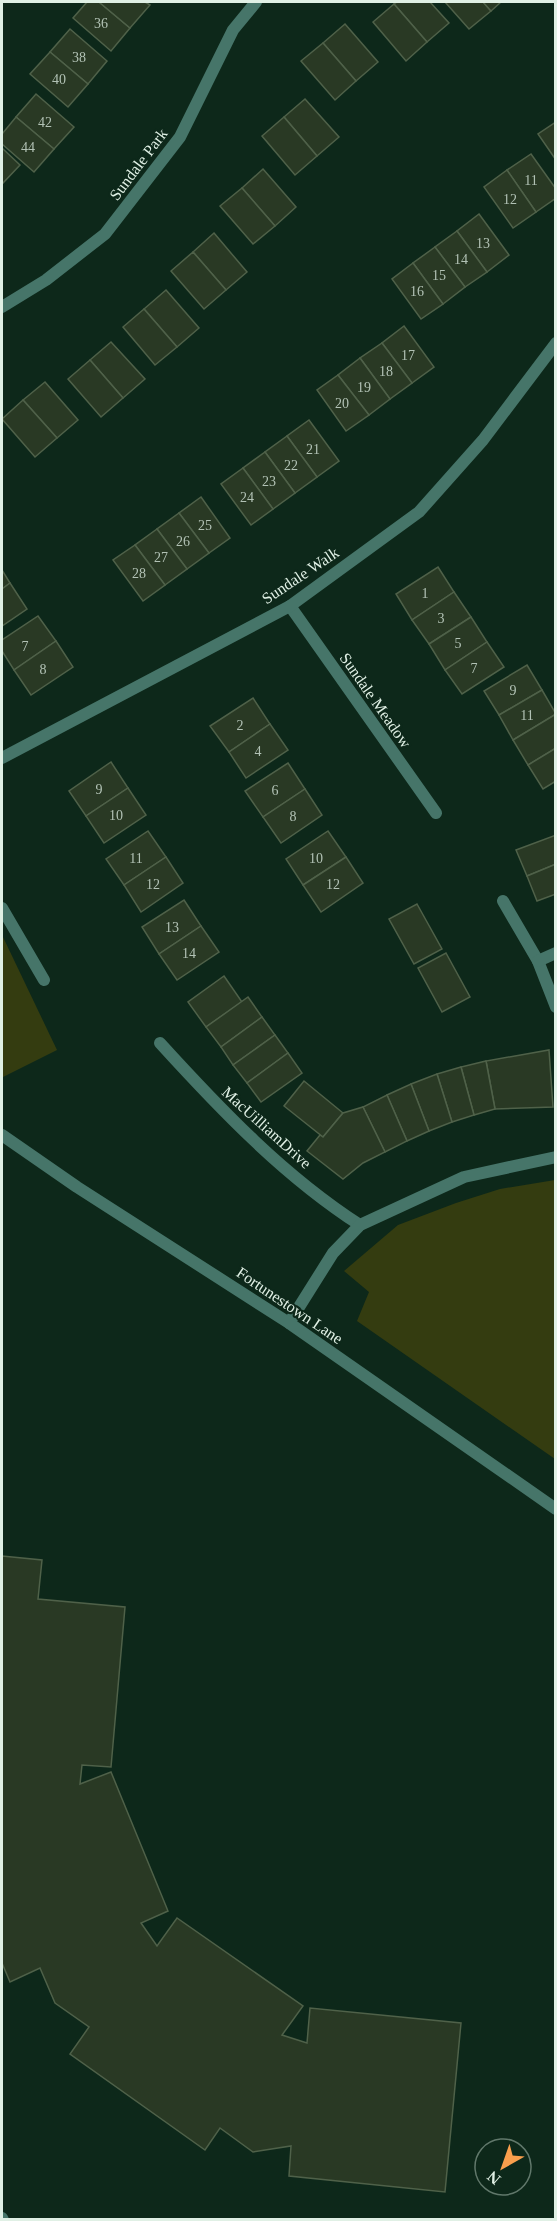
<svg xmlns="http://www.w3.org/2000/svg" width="557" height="2221" font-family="'Times New Roman',serif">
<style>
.green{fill:#343c10}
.building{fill:#293924;stroke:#4f6149;stroke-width:1.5}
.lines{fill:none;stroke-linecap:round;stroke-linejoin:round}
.service{stroke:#467569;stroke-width:12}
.minor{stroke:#467569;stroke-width:12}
.tertiary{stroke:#467569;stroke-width:12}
.labels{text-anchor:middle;stroke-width:4.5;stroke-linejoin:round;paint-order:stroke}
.number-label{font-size:14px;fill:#b2c2b5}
.street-label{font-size:16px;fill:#e0f0e5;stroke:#0d281a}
</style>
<rect width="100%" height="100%" fill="#0d281a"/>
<g class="green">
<path d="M 2,935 L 57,1050 L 3,1077 L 2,1076 Z"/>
<path d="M 555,1180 L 556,1180 L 555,1459 L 357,1321 L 369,1292 L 344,1271 L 398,1225 L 456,1203 L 500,1189 Z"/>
</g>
<g class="building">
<path d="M 87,2 L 99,2 L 130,28 L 111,51 L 73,18 Z"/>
<path d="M 99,2 L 145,2 L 150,5 L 130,28 Z"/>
<path d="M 397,2 L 430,2 L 449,23 L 427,42 L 394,4 Z"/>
<path d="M 445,2 L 483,2 L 491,11 L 469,29 Z"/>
<path d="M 483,2 L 501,2 L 491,11 Z"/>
<path d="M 394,4 L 427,42 L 406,61 L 373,22 Z"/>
<path d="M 345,24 L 378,62 L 356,81 L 323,43 Z"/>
<path d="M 70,29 L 107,61 L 88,84 L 50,52 Z"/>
<path d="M 323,43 L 356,81 L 335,100 L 301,61 Z"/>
<path d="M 50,52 L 88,84 L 68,107 L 30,74 Z"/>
<path d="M 36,94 L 74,127 L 54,149 L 16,117 Z"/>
<path d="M 305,99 L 339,137 L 317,156 L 284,117 Z"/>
<path d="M 16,117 L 54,149 L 34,172 L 2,144 L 2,134 Z"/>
<path d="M 284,117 L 317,156 L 295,175 L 262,136 Z"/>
<path d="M 556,122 L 556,160 L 538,134 Z"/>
<path d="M 2,148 L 20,165 L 2,184 Z"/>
<path d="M 531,154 L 556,189 L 556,198 L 536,212 L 507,170 Z"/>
<path d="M 263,169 L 296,207 L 275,226 L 242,188 Z"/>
<path d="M 507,170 L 536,212 L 513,228 L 484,187 Z"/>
<path d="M 242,188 L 275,226 L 253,244 L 220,206 Z"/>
<path d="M 479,214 L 509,255 L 487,272 L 457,231 Z"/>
<path d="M 457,231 L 487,272 L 465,287 L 435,247 Z"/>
<path d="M 214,233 L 247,272 L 226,290 L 193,252 Z"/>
<path d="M 435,247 L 465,287 L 443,304 L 413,263 Z"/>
<path d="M 193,252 L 226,290 L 204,309 L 171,271 Z"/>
<path d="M 413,263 L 443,304 L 421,319 L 392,279 Z"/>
<path d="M 166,290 L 199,328 L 177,347 L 144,309 Z"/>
<path d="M 144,309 L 177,347 L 155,365 L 123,327 Z"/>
<path d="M 404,326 L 434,367 L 412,383 L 382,343 Z"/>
<path d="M 111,342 L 145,379 L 123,398 L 90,360 Z"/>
<path d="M 382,343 L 412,383 L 390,399 L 360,358 Z"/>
<path d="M 360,358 L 390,399 L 369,415 L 338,375 Z"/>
<path d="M 90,360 L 123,398 L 101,417 L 68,379 Z"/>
<path d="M 338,375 L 369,415 L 346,431 L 317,390 Z"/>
<path d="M 45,382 L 78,420 L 57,438 L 23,400 Z"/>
<path d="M 23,400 L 57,438 L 35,457 L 2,419 Z"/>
<path d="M 309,420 L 339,461 L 317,477 L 287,436 Z"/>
<path d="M 287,436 L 317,477 L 295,493 L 265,452 Z"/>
<path d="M 265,452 L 295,493 L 273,509 L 243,468 Z"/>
<path d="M 243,468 L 273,509 L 251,525 L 221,484 Z"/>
<path d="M 201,497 L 230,538 L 209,553 L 179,513 Z"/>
<path d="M 179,513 L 209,553 L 187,569 L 157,529 Z"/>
<path d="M 157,529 L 187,569 L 165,585 L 135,545 Z"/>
<path d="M 135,545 L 165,585 L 143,601 L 113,560 Z"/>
<path d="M 438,567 L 454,592 L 412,620 L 396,594 Z"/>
<path d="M 2,570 L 10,583 L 2,589 Z"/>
<path d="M 10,583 L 27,609 L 2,626 L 2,589 Z"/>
<path d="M 454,592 L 471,617 L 429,644 L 412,620 Z"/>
<path d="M 38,616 L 56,641 L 14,670 L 2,651 L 2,640 Z"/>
<path d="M 471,617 L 487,642 L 445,670 L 429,644 Z"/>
<path d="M 56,641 L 73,667 L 31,695 L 14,670 Z"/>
<path d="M 487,642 L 504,667 L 462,694 L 445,670 Z"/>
<path d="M 527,665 L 542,690 L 499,715 L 484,691 Z"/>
<path d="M 542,690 L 556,714 L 513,740 L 499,715 Z"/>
<path d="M 253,698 L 270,724 L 229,752 L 210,726 Z"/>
<path d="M 556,714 L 556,748 L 528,765 L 513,740 Z"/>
<path d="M 270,724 L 288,750 L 246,778 L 229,752 Z"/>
<path d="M 556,748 L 556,781 L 543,789 L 528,765 Z"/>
<path d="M 111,762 L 128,788 L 86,816 L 69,791 Z"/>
<path d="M 288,763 L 305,789 L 263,817 L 245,791 Z"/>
<path d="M 128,788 L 146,815 L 104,843 L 86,816 Z"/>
<path d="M 305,789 L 322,815 L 281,843 L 263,817 Z"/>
<path d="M 148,831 L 166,857 L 124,885 L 106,859 Z"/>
<path d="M 328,831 L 346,857 L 303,885 L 286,859 Z"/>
<path d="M 556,835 L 556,864 L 527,876 L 516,850 Z"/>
<path d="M 166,857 L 183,883 L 141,912 L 124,885 Z"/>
<path d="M 346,857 L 363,883 L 321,912 L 303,885 Z"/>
<path d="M 556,864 L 556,894 L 537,901 L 527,876 Z"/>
<path d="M 184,900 L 201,926 L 159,954 L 142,927 Z"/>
<path d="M 417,904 L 442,949 L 414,964 L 389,919 Z"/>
<path d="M 201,926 L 219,952 L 177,980 L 159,954 Z"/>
<path d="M 446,953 L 470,997 L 442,1012 L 418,968 Z"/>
<path d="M 224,976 L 242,1002 L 206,1027 L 188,1002 Z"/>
<path d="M 248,997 L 262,1017 L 221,1047 L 206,1027 Z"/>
<path d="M 262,1017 L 275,1035 L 233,1065 L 221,1047 Z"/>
<path d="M 275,1035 L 288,1053 L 247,1083 L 233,1065 Z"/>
<path d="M 549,1050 L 553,1107 L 495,1109 L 486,1061 Z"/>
<path d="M 288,1053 L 302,1073 L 261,1102 L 247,1083 Z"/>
<path d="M 486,1061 L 495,1109 L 474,1115 L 461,1067 Z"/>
<path d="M 461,1067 L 474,1115 L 452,1122 L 437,1074 Z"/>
<path d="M 437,1074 L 452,1122 L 429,1131 L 411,1084 Z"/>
<path d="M 304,1081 L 343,1113 L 323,1137 L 284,1106 Z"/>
<path d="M 411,1084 L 429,1131 L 407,1141 L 387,1095 Z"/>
<path d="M 387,1095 L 407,1141 L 385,1152 L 363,1107 Z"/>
<path d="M 363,1107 L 385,1152 L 363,1163 L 343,1179 L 307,1151 L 320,1135 L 323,1137 L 343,1113 Z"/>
<path d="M 2,1556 L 42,1560 L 38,1599 L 125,1607 L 111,1767 L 82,1765 L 80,1784 L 111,1772 L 168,1911 L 141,1923 L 157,1946 L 177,1918 L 303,2006 L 282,2035 L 307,2043 L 310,2008 L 461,2023 L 445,2192 L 289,2176 L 291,2146 L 253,2152 L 220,2128 L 205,2150 L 70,2054 L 89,2027 L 55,2003 L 40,1968 L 10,1982 L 2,1963 Z"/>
</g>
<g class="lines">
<path class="service" d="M 2,2218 L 3,2220"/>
<g class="minor">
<path d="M 2,307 L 46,280 L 105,234 L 180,137 L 233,30 L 256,2"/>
<path d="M 290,606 L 436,813"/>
<path d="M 2,758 L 290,606 L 419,512 L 483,440 L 556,343"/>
<path d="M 503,901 L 538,961 L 556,1007"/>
<path d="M 2,908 L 44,980"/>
<path d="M 538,961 L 556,953"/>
<path d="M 160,1043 C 221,1110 284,1176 360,1225"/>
<path d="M 289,1323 L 333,1253 L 360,1225 L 464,1177 L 556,1157"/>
</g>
<path class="tertiary" d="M 2,1135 L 77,1187 L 289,1323 L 556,1509"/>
</g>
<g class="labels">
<g class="number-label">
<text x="101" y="28">36</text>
<text x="79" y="62">38</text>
<text x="59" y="84">40</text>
<text x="45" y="127">42</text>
<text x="28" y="152">44</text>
<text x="531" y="185">11</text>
<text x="510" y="204">12</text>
<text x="483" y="248">13</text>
<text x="461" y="264">14</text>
<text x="439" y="280">15</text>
<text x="417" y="296">16</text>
<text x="408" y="360">17</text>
<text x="386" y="376">18</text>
<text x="364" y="392">19</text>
<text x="342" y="408">20</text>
<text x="313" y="454">21</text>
<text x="291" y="470">22</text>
<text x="269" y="486">23</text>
<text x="247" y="502">24</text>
<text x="205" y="530">25</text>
<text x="183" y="546">26</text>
<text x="161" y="562">27</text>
<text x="139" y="578">28</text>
<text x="425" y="598">1</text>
<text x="441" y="623">3</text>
<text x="458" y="648">5</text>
<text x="25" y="651">7</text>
<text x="474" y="673">7</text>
<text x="43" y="674">8</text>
<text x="513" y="695">9</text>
<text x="527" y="720">11</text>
<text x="240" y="730">2</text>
<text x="258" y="756">4</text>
<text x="99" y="794">9</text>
<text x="275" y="795">6</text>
<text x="116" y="820">10</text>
<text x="293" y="821">8</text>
<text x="136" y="863">11</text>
<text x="316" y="863">10</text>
<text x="153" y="889">12</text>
<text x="333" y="889">12</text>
<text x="172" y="932">13</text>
<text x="189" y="958">14</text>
</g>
<g class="street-label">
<text transform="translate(138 164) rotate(-53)" y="6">Sundale Park</text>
<text transform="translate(300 575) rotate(-34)" y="6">Sundale Walk</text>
<text transform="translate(376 700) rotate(55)" y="6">Sundale Meadow</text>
<text transform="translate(267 1127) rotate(42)" y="6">MacUilliamDrive</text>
<text transform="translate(290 1305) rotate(34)" y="6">Fortunestown Lane</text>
</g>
</g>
<rect width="557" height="2221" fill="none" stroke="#e0f0e5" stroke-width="6"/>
<g transform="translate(503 2167) rotate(220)"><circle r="28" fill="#0d281a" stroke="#61786b" stroke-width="1.5"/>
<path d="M0-4.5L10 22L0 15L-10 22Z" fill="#f99f4d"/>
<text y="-9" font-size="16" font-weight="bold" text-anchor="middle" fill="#e0f0e5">N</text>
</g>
</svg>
